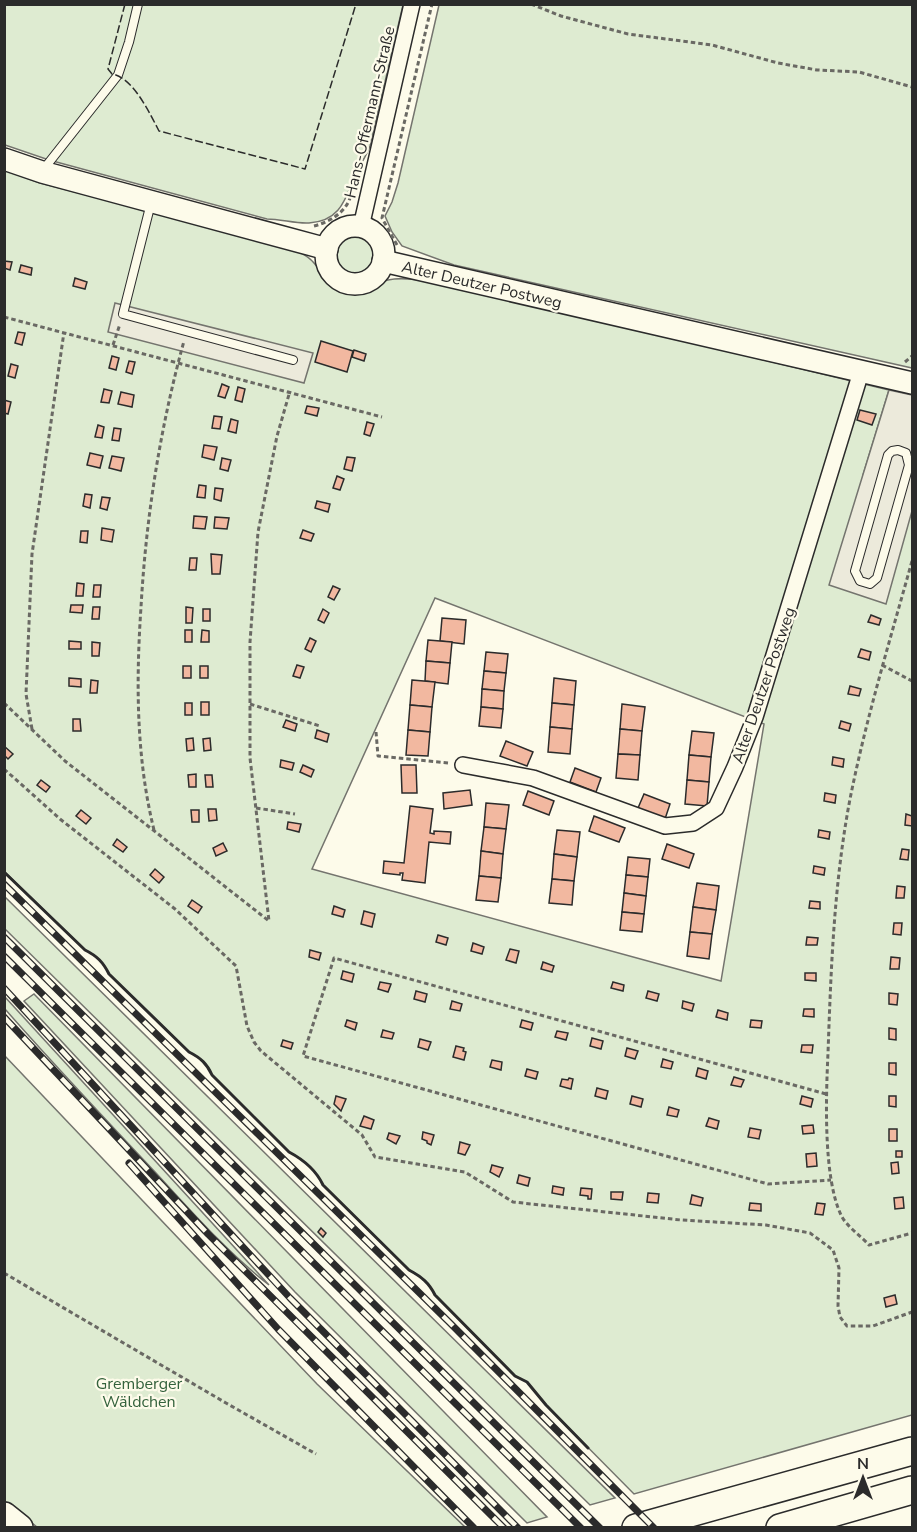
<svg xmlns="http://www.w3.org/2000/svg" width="917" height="1532" font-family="'Nunito Sans',sans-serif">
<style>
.green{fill:#deebd1;stroke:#74746e;stroke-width:1.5;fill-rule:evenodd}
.parking{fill:#eceadb;stroke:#74746e;stroke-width:1.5}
.building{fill:#f2b8a0;stroke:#2b2b2b;stroke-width:1.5}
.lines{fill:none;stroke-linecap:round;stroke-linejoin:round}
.lane-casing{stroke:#2b2b2b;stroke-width:10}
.street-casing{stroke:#2b2b2b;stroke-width:18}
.secondary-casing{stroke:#2b2b2b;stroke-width:24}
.highway-casing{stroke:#2b2b2b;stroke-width:30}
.path{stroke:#6a6964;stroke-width:3;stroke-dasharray:4.5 3;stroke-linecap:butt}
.lane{stroke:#fdfbea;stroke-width:8}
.street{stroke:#fdfbea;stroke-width:15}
.secondary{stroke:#fdfbea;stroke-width:21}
.highway{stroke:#fdfbea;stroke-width:27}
.rail-casing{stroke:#2b2b2b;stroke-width:7}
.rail{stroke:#fdfbea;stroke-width:4.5;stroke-dasharray:14;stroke-linecap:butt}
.fence{stroke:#2b2b2b;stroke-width:1.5;stroke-dasharray:8 3;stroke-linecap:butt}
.wall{stroke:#2b2b2b;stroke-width:3}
.labels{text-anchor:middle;stroke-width:4.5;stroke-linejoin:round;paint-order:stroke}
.street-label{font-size:16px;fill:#2b2b2b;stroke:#fdfbea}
.park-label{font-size:16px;fill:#34623c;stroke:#fdfbea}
</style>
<rect width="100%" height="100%" fill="#fdfbea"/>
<g class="green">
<path d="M 4,5 L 403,5 L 370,146 C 366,157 359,166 355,176 C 345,200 340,221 309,223 C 296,224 281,219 267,219 L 49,160 L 5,145 Z"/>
<path d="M 439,5 L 912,5 L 912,368 L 454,265 L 402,246 L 392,232 L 385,216 L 392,202 L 398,183 Z"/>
<path d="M 5,170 L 40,183 L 277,244 C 290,249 305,252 314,263 C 326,276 324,285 343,291 C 361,296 372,284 388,280 C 404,276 423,281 439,282 L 889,390 L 863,475 L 912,488 L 912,1415 L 634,1494 L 546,1405 L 527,1382 L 515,1376 L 435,1295 C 429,1283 422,1277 409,1270 L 323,1185 C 316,1170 304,1160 289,1152 L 212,1075 C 207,1064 201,1058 189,1052 L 109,974 C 103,962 97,956 85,950 L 5,872 ZM 435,598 L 764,724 L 721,981 L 312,869 Z"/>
<circle cx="354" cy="254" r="20"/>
<path d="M 4,896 L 615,1498 L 590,1505 L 5,929 Z"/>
<path d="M 34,994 L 547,1517 L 527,1523 L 295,1292 L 24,1001 Z"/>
<path d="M 4,997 L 5,997 L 269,1285 C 227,1252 192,1212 156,1173 C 105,1119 54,1065 5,1009 Z"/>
<path d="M 4,1055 L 317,1384 L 465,1527 L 37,1527 L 5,1502 Z"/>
</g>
<g class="parking">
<path d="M 115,303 L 313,353 L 304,383 L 108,332 Z"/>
<path d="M 889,390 L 912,395 L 912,511 L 886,604 L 829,585 Z"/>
</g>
<g class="building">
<path d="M 4,261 L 12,262 L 10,270 L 4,268 Z"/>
<path d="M 21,265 L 32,268 L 31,275 L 19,272 Z"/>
<path d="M 75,278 L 87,282 L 85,289 L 73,286 Z"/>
<path d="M 18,332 L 25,333 L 22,345 L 15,343 Z"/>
<path d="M 321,341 L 353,351 L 347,372 L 315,362 Z"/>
<path d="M 354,350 L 366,354 L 364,361 L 352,357 Z"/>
<path d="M 112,356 L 119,358 L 116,370 L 109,368 Z"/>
<path d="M 129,361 L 135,362 L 132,374 L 126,372 Z"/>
<path d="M 11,364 L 18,366 L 15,378 L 8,376 Z"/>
<path d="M 222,384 L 229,387 L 225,398 L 218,396 Z"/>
<path d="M 238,387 L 245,389 L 242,402 L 235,400 Z"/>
<path d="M 104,389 L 112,391 L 109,403 L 101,402 Z"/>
<path d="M 121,392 L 134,395 L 132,407 L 118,404 Z"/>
<path d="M 4,400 L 11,402 L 8,414 L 4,413 Z"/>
<path d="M 307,406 L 319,408 L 317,416 L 305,413 Z"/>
<path d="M 860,410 L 876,414 L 872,425 L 857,420 Z"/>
<path d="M 214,416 L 222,417 L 220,429 L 212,428 Z"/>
<path d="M 231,419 L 238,421 L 236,433 L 228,431 Z"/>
<path d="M 367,422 L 374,424 L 370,436 L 364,434 Z"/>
<path d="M 98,425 L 104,427 L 102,438 L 95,437 Z"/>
<path d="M 114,428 L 121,429 L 119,441 L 112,440 Z"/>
<path d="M 204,445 L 217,447 L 214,460 L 202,457 Z"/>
<path d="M 90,453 L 103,456 L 100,468 L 87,465 Z"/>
<path d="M 112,456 L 124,458 L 121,471 L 109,468 Z"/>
<path d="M 347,457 L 355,458 L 352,471 L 344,469 Z"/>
<path d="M 222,458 L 231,460 L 228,471 L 220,469 Z"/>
<path d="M 337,476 L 344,479 L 340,490 L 333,488 Z"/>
<path d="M 199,485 L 206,486 L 205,498 L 197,497 Z"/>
<path d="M 215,488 L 223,489 L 221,501 L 214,499 Z"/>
<path d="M 85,494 L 92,495 L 90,508 L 83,506 Z"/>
<path d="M 102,497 L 110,498 L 107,510 L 100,508 Z"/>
<path d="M 317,501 L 330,504 L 328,512 L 315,508 Z"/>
<path d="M 194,516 L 207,517 L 205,529 L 193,528 Z"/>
<path d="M 215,517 L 229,518 L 227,529 L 214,528 Z"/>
<path d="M 102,528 L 114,530 L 112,542 L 101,540 Z"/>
<path d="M 303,530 L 314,534 L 311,541 L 300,538 Z"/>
<path d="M 81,531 L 88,531 L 87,543 L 80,542 Z"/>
<path d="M 211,554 L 222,555 L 220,574 L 212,574 Z"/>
<path d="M 190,558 L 197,558 L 196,570 L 189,570 Z"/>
<path d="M 77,583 L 84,584 L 83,596 L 76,596 Z"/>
<path d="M 94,585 L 101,585 L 100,597 L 93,597 Z"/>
<path d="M 333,586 L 340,589 L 334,600 L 328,597 Z"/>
<path d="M 71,605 L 83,605 L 82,613 L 70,612 Z"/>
<path d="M 93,607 L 100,607 L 99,619 L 92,619 Z"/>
<path d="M 186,607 L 193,608 L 192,623 L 186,623 Z"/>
<rect x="203" y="609" width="7" height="12"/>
<path d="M 323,609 L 329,613 L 324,623 L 318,620 Z"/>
<path d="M 871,615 L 881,619 L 879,625 L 868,622 Z"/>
<path d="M 442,618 L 466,620 L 464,644 L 440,641 Z"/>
<rect x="185" y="630" width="7" height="12"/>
<path d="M 202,630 L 209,631 L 209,642 L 201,642 Z"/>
<path d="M 310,638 L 316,641 L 311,652 L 305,649 Z"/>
<path d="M 428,640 L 452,642 L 450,663 L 426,661 Z"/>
<path d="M 69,641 L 81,642 L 81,649 L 69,649 Z"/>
<path d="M 92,642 L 100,643 L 99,656 L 92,656 Z"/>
<path d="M 861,649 L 871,652 L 869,660 L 858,657 Z"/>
<path d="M 486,652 L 508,654 L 506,673 L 484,671 Z"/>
<path d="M 426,661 L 450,663 L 448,684 L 425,681 Z"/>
<path d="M 297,665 L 304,667 L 300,678 L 293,676 Z"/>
<rect x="183" y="666" width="8" height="12"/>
<rect x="200" y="666" width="8" height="12"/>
<path d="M 484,671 L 506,673 L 504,691 L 482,689 Z"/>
<path d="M 69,678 L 81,679 L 81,687 L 69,686 Z"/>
<path d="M 554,678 L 576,681 L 574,705 L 552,703 Z"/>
<path d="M 91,680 L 98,681 L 97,693 L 90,693 Z"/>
<path d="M 412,680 L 435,682 L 432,707 L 410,705 Z"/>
<path d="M 850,686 L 861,689 L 859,696 L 848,694 Z"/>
<path d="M 482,689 L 504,691 L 503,709 L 481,707 Z"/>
<rect x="201" y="702" width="8" height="13"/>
<rect x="185" y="703" width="7" height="12"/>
<path d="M 552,703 L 574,705 L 572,729 L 550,727 Z"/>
<path d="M 622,704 L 645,707 L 642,731 L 620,729 Z"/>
<path d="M 410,705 L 432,707 L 430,732 L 408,730 Z"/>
<path d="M 481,707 L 503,709 L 501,728 L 479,726 Z"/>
<path d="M 73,719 L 80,719 L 81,731 L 73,731 Z"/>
<path d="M 286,720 L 297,724 L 295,731 L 283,727 Z"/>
<path d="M 841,721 L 851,724 L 849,731 L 839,728 Z"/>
<path d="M 550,727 L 572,729 L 570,754 L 548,752 Z"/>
<path d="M 620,729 L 642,731 L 640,755 L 618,754 Z"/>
<path d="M 317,730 L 329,734 L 327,742 L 315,738 Z"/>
<path d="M 408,730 L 430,732 L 428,756 L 406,755 Z"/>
<path d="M 692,731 L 714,733 L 711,757 L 689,755 Z"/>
<path d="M 193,738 L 194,750 L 187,751 L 186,739 Z"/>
<path d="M 210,738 L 211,750 L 204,751 L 203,739 Z"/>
<path d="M 506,741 L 533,752 L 527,766 L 500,756 Z"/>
<path d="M 4,746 L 13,754 L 8,759 L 4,755 Z"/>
<path d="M 618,754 L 640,755 L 638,780 L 616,778 Z"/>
<path d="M 689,755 L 711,757 L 709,782 L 687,780 Z"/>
<path d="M 833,757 L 844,759 L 843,767 L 832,765 Z"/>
<path d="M 281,760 L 294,763 L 292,770 L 280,767 Z"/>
<path d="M 303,765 L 314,770 L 311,777 L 300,772 Z"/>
<path d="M 401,765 L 416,765 L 417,793 L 402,793 Z"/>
<path d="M 575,768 L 601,778 L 596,792 L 570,782 Z"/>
<path d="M 196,774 L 196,787 L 189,787 L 188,775 Z"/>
<path d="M 205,775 L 212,775 L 213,787 L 206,787 Z"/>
<path d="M 41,780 L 50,787 L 46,792 L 37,785 Z"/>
<path d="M 687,780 L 709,782 L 707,806 L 685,804 Z"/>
<path d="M 470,790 L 472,805 L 444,809 L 443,793 Z"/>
<path d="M 528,791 L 554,801 L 549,815 L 523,805 Z"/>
<path d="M 825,793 L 836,795 L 835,803 L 824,801 Z"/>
<path d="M 644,794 L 670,804 L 665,819 L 638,808 Z"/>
<path d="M 486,803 L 509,805 L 506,829 L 484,827 Z"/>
<path d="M 410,806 L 433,809 L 430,833 L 434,834 L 434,831 L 451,832 L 450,844 L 429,842 L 425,883 L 402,880 L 403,873 L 400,873 L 400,875 L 383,873 L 384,861 L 404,863 Z"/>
<path d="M 208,809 L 216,809 L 217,820 L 209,821 Z"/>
<path d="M 81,810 L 91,818 L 86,824 L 76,816 Z"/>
<path d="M 191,810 L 199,810 L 199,822 L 192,822 Z"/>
<path d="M 906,814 L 912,816 L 912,826 L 905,825 Z"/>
<path d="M 594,816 L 625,828 L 619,842 L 589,831 Z"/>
<path d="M 288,822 L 301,824 L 299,832 L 287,829 Z"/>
<path d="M 484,827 L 506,829 L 503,854 L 481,851 Z"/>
<path d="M 557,830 L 580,832 L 577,857 L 554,854 Z"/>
<path d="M 819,830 L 830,832 L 829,839 L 818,837 Z"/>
<path d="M 117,839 L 127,847 L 123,852 L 113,845 Z"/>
<path d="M 223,843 L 227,851 L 216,856 L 213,848 Z"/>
<path d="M 667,844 L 694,854 L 689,868 L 662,859 Z"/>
<path d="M 902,849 L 909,850 L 908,860 L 900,859 Z"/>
<path d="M 481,851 L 503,854 L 501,878 L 479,876 Z"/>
<path d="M 554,854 L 577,857 L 574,881 L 552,879 Z"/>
<path d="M 628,857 L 650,859 L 648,877 L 626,875 Z"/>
<path d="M 814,866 L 825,868 L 824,875 L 813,873 Z"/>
<path d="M 155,869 L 164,877 L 159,883 L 150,875 Z"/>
<path d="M 626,875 L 648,877 L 646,896 L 624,893 Z"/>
<path d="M 479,876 L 501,878 L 498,902 L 476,900 Z"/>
<path d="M 552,879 L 574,881 L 572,905 L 549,903 Z"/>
<path d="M 697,883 L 719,886 L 716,910 L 693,907 Z"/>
<path d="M 897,886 L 905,887 L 904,898 L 896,898 Z"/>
<path d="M 624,893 L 646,896 L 644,914 L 622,912 Z"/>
<path d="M 192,900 L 202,907 L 198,913 L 188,906 Z"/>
<path d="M 810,901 L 820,902 L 820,909 L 809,908 Z"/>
<path d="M 334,906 L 345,910 L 343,917 L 332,914 Z"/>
<path d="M 693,907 L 716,910 L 712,934 L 690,932 Z"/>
<path d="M 364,911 L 375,914 L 372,927 L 361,924 Z"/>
<path d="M 622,912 L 644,914 L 642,932 L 620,930 Z"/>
<path d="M 894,923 L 902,923 L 901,935 L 893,934 Z"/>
<path d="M 690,932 L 712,934 L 709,959 L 687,956 Z"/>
<path d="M 438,935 L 448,938 L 446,945 L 436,942 Z"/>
<path d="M 807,937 L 818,938 L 817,945 L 806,945 Z"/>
<path d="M 473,943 L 484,947 L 482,954 L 471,951 Z"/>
<path d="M 510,949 L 519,951 L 516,963 L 506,960 Z"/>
<path d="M 310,950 L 321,953 L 319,960 L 309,957 Z"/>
<path d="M 891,957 L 900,958 L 899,969 L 890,969 Z"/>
<path d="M 543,962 L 554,966 L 552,972 L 541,969 Z"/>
<path d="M 343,971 L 354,974 L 352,982 L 341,979 Z"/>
<path d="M 805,973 L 816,973 L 816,981 L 805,980 Z"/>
<path d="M 380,982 L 391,984 L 388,992 L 378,989 Z"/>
<path d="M 613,982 L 624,985 L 623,991 L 611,988 Z"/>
<path d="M 416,991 L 427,994 L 425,1002 L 414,999 Z"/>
<path d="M 648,991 L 659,994 L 657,1001 L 646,998 Z"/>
<path d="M 889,993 L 898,994 L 897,1005 L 889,1004 Z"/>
<path d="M 452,1001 L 462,1004 L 460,1011 L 450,1009 Z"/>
<path d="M 683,1001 L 694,1004 L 692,1011 L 682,1008 Z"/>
<path d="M 804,1009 L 814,1009 L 814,1017 L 803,1016 Z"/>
<path d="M 718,1010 L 728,1013 L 727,1020 L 716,1017 Z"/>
<path d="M 347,1020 L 357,1023 L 355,1030 L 345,1026 Z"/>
<path d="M 522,1020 L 533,1023 L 531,1030 L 520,1027 Z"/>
<path d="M 751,1020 L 762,1021 L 761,1028 L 750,1027 Z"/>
<path d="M 889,1028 L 896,1029 L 896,1040 L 889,1039 Z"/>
<path d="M 383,1030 L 394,1033 L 392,1039 L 381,1037 Z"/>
<path d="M 557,1031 L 568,1033 L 566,1040 L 555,1037 Z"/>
<path d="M 592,1038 L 603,1041 L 601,1049 L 590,1046 Z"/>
<path d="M 420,1039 L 431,1042 L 428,1050 L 418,1047 Z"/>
<path d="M 283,1040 L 293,1043 L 291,1049 L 281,1046 Z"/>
<path d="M 802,1045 L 813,1045 L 812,1053 L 801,1052 Z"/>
<path d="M 456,1046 L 464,1048 L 463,1051 L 466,1052 L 464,1060 L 453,1057 Z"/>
<path d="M 627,1048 L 638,1051 L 635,1059 L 625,1056 Z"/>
<path d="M 663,1059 L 673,1062 L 671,1069 L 661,1067 Z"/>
<path d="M 492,1060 L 502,1062 L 501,1070 L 490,1067 Z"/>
<path d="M 889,1063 L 896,1063 L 896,1075 L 889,1074 Z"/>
<path d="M 698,1068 L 708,1071 L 706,1079 L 696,1076 Z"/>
<path d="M 527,1069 L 538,1072 L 536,1079 L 525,1076 Z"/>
<path d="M 734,1077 L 744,1080 L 741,1087 L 731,1085 Z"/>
<path d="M 569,1078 L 573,1079 L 571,1089 L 560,1086 L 562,1079 L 568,1080 Z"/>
<path d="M 597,1088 L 608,1091 L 606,1099 L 595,1096 Z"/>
<path d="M 336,1096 L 346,1099 L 341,1111 L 334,1104 Z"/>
<path d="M 632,1096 L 643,1099 L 641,1107 L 630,1104 Z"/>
<path d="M 802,1096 L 813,1099 L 811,1107 L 800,1104 Z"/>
<path d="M 889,1096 L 896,1096 L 896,1107 L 889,1106 Z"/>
<path d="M 669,1107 L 679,1110 L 677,1117 L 667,1115 Z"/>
<path d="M 364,1116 L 374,1120 L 371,1129 L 360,1126 Z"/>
<path d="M 709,1118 L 719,1121 L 717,1129 L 706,1126 Z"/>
<path d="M 813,1125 L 814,1133 L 803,1134 L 802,1126 Z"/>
<path d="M 750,1128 L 761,1130 L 759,1139 L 748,1137 Z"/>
<rect x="889" y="1129" width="8" height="12"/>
<path d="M 423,1132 L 434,1135 L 431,1145 L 427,1143 L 427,1141 L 422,1139 Z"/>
<path d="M 389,1133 L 400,1136 L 396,1144 L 387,1139 Z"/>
<path d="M 460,1142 L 470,1145 L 465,1155 L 458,1153 Z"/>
<rect x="896" y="1151" width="6" height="6"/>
<path d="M 816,1153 L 817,1166 L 807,1167 L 806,1154 Z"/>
<path d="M 898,1162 L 899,1173 L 892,1174 L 891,1163 Z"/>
<path d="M 492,1165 L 503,1168 L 499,1177 L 490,1172 Z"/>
<path d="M 519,1175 L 530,1178 L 528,1186 L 517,1183 Z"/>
<path d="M 553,1186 L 564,1188 L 563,1195 L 552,1193 Z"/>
<path d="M 581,1188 L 592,1189 L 591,1199 L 588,1199 L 588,1196 L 580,1195 Z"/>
<path d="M 611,1192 L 623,1192 L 622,1200 L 611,1199 Z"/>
<path d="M 648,1193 L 659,1194 L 658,1203 L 647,1202 Z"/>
<path d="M 692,1195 L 703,1198 L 701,1206 L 690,1204 Z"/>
<path d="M 903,1197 L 904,1208 L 895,1209 L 894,1198 Z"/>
<path d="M 750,1203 L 761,1204 L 761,1211 L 749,1210 Z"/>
<path d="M 817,1203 L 825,1204 L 823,1215 L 815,1214 Z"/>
<path d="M 321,1228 L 326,1233 L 323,1237 L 318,1232 Z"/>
<path d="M 895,1295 L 897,1304 L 886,1307 L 884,1298 Z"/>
</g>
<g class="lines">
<defs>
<g id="lane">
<path d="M 43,170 L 118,75 L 129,42 L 138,4"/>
<path d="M 151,203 L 123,314 L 293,360"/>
<path d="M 898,450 L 906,453 L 909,465 L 877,578 L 870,584 L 860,581 L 855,571 L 888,455 L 892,451 Z"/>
</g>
<g id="street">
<path d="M 361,227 L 412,4"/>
<path d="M 463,765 L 533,778 L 665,826 L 693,823 L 716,808 L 735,767 L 755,717 L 861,372"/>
</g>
<g id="secondary">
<path d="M 4,159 L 42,172 L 327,249"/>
<circle cx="355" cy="255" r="29"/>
<path d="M 383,261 L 912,383"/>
</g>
<g id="highway">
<path d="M 4,1516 L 19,1528"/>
<path d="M 636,1528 L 912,1451"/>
<path d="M 780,1528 L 912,1490"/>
</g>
</defs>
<use href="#lane" class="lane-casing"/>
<use href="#street" class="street-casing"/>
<use href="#secondary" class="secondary-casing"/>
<use href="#highway" class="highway-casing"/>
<g class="path">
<path d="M 531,4 L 561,16 L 628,34 L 712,45 L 778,63 L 817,70 L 859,72 L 912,87"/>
<path d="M 314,226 C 329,222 345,213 350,198"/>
<path d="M 397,245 L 382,218 L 432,4"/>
<path d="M 4,317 L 382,417"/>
<path d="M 113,345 L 120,324"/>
<path d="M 905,362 L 912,356"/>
<path d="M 912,561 C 890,640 866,719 850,799 C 834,883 831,968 828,1053 C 826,1096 823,1177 841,1215 C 846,1226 861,1236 869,1245 L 912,1233"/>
<path d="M 882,665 L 912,681"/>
<path d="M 4,703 L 65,761 L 269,921 L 250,758 L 250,642 L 258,532 L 277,436 L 290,391"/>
<path d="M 250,704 L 320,726"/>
<path d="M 32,729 L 26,694 L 32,554 L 64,332"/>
<path d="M 376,732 L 378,756 L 448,763"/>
<path d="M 4,769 L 60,819 L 175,909 L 236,966 L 247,1026 L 254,1042 L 261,1051 L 362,1135 L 375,1157 L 465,1172 L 513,1202 L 681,1220 L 766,1225 L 810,1233 L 833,1250 L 839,1268 L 838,1306 L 840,1317 L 847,1326 L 873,1326 L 912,1312"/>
<path d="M 256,808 L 295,814"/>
<path d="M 154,830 C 136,757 136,682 141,607 C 146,518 160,428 184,341"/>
<path d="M 826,1094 L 334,958 L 303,1056 L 768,1184 L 831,1180"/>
<path d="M 4,1273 L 226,1403 L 316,1454"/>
</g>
<use href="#lane" class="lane"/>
<use href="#street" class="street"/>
<use href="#secondary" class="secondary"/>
<use href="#highway" class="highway"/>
<defs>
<g id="rail">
<path d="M 4,884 L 449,1322 L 654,1528"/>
<path d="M 4,937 L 600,1528"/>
<path d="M 4,956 L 581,1528"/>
<path d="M 4,988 L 290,1298 L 518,1528"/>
<path d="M 4,1017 L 208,1234 L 504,1528"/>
<path d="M 129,1163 L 278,1329 L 474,1528"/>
</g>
</defs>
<use href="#rail" class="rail-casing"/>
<use href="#rail" class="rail"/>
<path class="fence" d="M 125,4 L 108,69 L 112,74 C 133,77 150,114 159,131 L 305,169 L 356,4"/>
<path class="wall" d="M 4,872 L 85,950 C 97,956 103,962 109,974 L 189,1052 C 201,1058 207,1064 212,1075 L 289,1152 C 304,1160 316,1170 323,1185 L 409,1270 C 422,1277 429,1283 435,1295 L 515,1376 L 527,1382 L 546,1405 L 588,1448"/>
</g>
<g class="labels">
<g class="street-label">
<text transform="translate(369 112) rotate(-77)" y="6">Hans-Offermann-Straße</text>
<text transform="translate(482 284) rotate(13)" y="6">Alter Deutzer Postweg</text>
<text transform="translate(763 685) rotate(-71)" y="6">Alter Deutzer Postweg</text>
</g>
<g class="park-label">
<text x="139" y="1389">Gremberger<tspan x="139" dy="18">Wäldchen</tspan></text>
</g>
</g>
<rect width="917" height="1532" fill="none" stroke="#2b2b2b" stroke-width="12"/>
<g transform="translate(863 1478)" stroke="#fdfbea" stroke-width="4.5" paint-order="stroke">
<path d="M0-4.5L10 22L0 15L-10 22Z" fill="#2b2b2b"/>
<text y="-9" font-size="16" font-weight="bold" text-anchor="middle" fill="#2b2b2b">N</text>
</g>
</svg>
